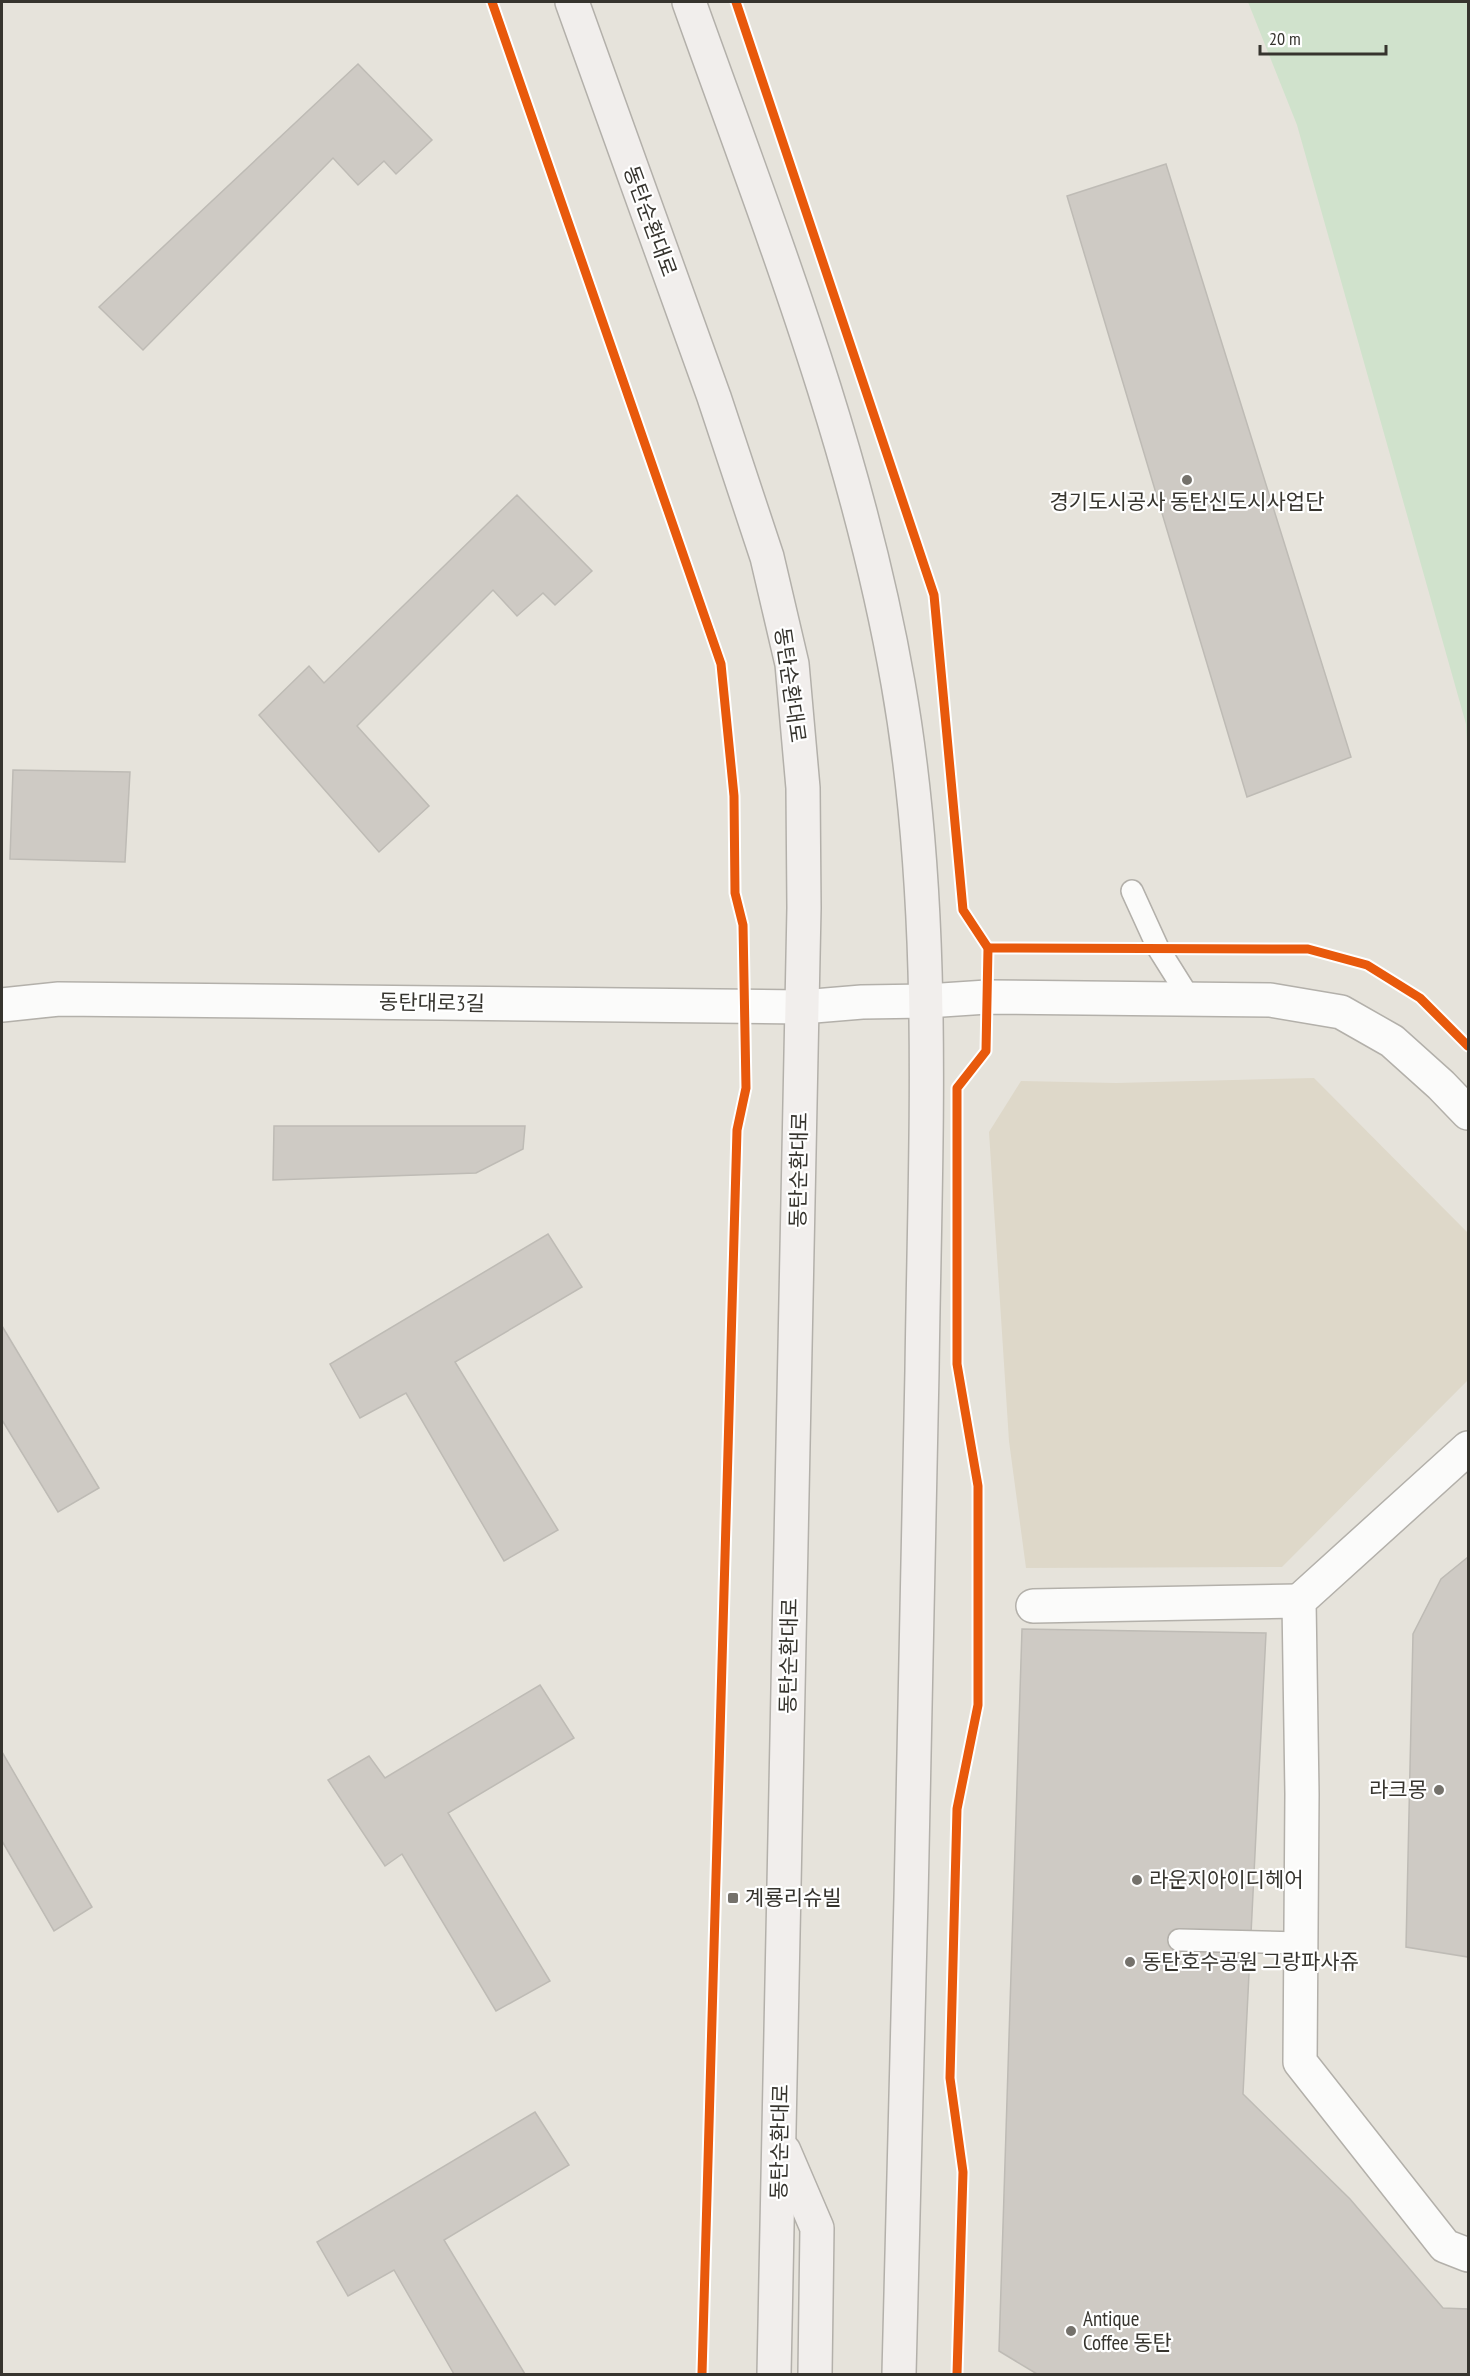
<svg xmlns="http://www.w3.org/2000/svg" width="1470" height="2376" font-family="'PT Sans Narrow','Noto Sans KR',sans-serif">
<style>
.built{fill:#ded8c9}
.green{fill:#d0e2cc}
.building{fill:#cecac4;stroke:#bebbb5;stroke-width:1.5}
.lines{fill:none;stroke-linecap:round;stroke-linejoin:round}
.service-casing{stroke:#b3b0aa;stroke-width:24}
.minor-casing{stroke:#b3b0aa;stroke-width:36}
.tertiary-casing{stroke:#b3b0aa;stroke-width:36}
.secondary-casing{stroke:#b3b0aa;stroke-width:36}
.service{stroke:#fbfbfa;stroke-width:21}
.minor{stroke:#fbfbfa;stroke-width:33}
.tertiary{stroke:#fbfbfa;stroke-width:33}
.secondary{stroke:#f1eeec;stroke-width:33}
.cycleway-casing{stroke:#fff;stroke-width:13}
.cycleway{stroke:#e8590c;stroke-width:9}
.poi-dot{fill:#74716b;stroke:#fff;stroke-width:2}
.labels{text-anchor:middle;stroke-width:4.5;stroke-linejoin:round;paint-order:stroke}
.street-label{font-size:21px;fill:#36342e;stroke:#fff}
.poi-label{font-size:21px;fill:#36342e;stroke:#fff;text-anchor:start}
</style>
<rect width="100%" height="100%" fill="#e6e3db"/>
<path class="built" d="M 1314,1078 L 1468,1233 L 1468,1380 L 1282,1567 L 1026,1568 L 1009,1441 L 989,1132 L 1021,1081 L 1116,1083 Z"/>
<path class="green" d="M 1248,2 L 1468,2 L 1468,761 L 1466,724 L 1297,125 Z"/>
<g class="building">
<path d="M 358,64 L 432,140 L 396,174 L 384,161 L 358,185 L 333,158 L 143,350 L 99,307 Z"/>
<path d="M 1166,164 L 1351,757 L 1247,797 L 1067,196 Z"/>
<path d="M 517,495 L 592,571 L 555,605 L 543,593 L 517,616 L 493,590 L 357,726 L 429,806 L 379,852 L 259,715 L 309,666 L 324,683 Z"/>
<path d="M 13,770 L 130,772 L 125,862 L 10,859 Z"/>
<path d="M 274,1126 L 525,1126 L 523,1149 L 476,1173 L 273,1180 Z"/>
<path d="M 548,1234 L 582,1287 L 455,1362 L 558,1530 L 504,1561 L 406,1393 L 360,1418 L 330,1364 Z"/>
<path d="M 2,1326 L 99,1488 L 58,1512 L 2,1420 Z"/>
<path d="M 1468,1557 L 1468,1957 L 1406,1947 L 1413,1634 L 1441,1579 Z"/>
<path d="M 1022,1629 L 1266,1633 L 1243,2094 L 1350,2199 L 1443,2308 L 1468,2309 L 1468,2374 L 1037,2374 L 999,2351 Z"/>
<path d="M 540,1685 L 574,1738 L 448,1813 L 550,1981 L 496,2011 L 402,1854 L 385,1866 L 328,1780 L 369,1756 L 385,1778 Z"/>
<path d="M 2,1752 L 92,1907 L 54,1931 L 2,1841 Z"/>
<path d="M 535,2112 L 569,2165 L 444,2240 L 525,2374 L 454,2374 L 394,2270 L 348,2296 L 317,2242 Z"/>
</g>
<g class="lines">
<defs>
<g id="service">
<path d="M 1132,891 L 1158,948 L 1190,999"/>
<path d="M 1179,1940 L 1301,1943"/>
</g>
<g id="minor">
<path d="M 1468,1448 L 1299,1601 L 1302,1794 L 1300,2062 L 1445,2246 L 1468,2255"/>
<path d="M 1033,1606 L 1299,1601"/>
</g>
<path id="tertiary" d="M 2,1005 L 59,999 L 802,1007 L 862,1002 L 927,1001 L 987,997 L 1270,1000 L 1341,1012 L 1392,1041 L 1441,1085 L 1468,1113"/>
<g id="secondary">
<path d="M 572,2 L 714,397 L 767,557 L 792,664 L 803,788 L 804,908 L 774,2374"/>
<path d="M 689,2 C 769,226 857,448 898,683 C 938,910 925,1141 922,1371 C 917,1705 907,2040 899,2374"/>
<path d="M 784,2151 L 817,2228 L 815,2374"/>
</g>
</defs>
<use href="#service" class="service-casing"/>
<use href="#minor" class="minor-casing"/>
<use href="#tertiary" class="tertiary-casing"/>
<use href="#secondary" class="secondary-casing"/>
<use href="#service" class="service"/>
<use href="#minor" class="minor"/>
<use href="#tertiary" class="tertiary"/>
<use href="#secondary" class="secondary"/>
<defs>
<g id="cycleway">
<path d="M 492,2 L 721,664 L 734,796 L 735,893 L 743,925 L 746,1088 L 737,1130 L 702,2374"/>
<path d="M 736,2 L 934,595 L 963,910 L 988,948 L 986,1051 L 957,1088 L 957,1364 L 978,1486 L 978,1705 L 957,1809 L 950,2078 L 963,2172 L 957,2374"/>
<path d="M 988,948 L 1308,949 L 1367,965 L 1420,998 L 1468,1046"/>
</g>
</defs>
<use href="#cycleway" class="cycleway-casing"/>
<use href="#cycleway" class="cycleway"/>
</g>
<g class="poi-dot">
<circle cx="1187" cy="480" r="6"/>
<circle cx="1439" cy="1790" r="6"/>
<circle cx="1137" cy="1880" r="6"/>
<rect x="727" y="1892" width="12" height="12" rx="3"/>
<circle cx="1130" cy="1962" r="6"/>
<circle cx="1071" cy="2331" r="6"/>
</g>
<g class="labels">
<g class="street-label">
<text transform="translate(650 221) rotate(70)" y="7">동탄순환대로</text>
<text transform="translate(790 685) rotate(82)" y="7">동탄순환대로</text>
<text transform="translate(432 1003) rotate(1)" y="7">동탄대로3길</text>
<text transform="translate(799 1170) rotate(-89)" y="7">동탄순환대로</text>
<text transform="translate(789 1656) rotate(-89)" y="7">동탄순환대로</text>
<text transform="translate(780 2142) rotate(-89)" y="7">동탄순환대로</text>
</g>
<g class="poi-label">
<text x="1187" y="509" text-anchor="middle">경기도시공사 동탄신도시사업단</text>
<text x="1427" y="1797" text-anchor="end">라크몽</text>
<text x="1149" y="1887">라운지아이디헤어</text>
<text x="745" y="1905">계룡리슈빌</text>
<text x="1142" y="1969">동탄호수공원 그랑파사쥬</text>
<text x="1083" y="2326">Antique<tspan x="1083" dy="24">Coffee 동탄</tspan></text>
</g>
</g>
<rect width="1470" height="2376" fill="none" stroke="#36342e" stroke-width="6"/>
<path d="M1260 45v9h126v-9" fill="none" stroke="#36342e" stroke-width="3"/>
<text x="1269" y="45" font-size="18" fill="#36342e" stroke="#ffffff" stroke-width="4.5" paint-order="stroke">20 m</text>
</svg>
